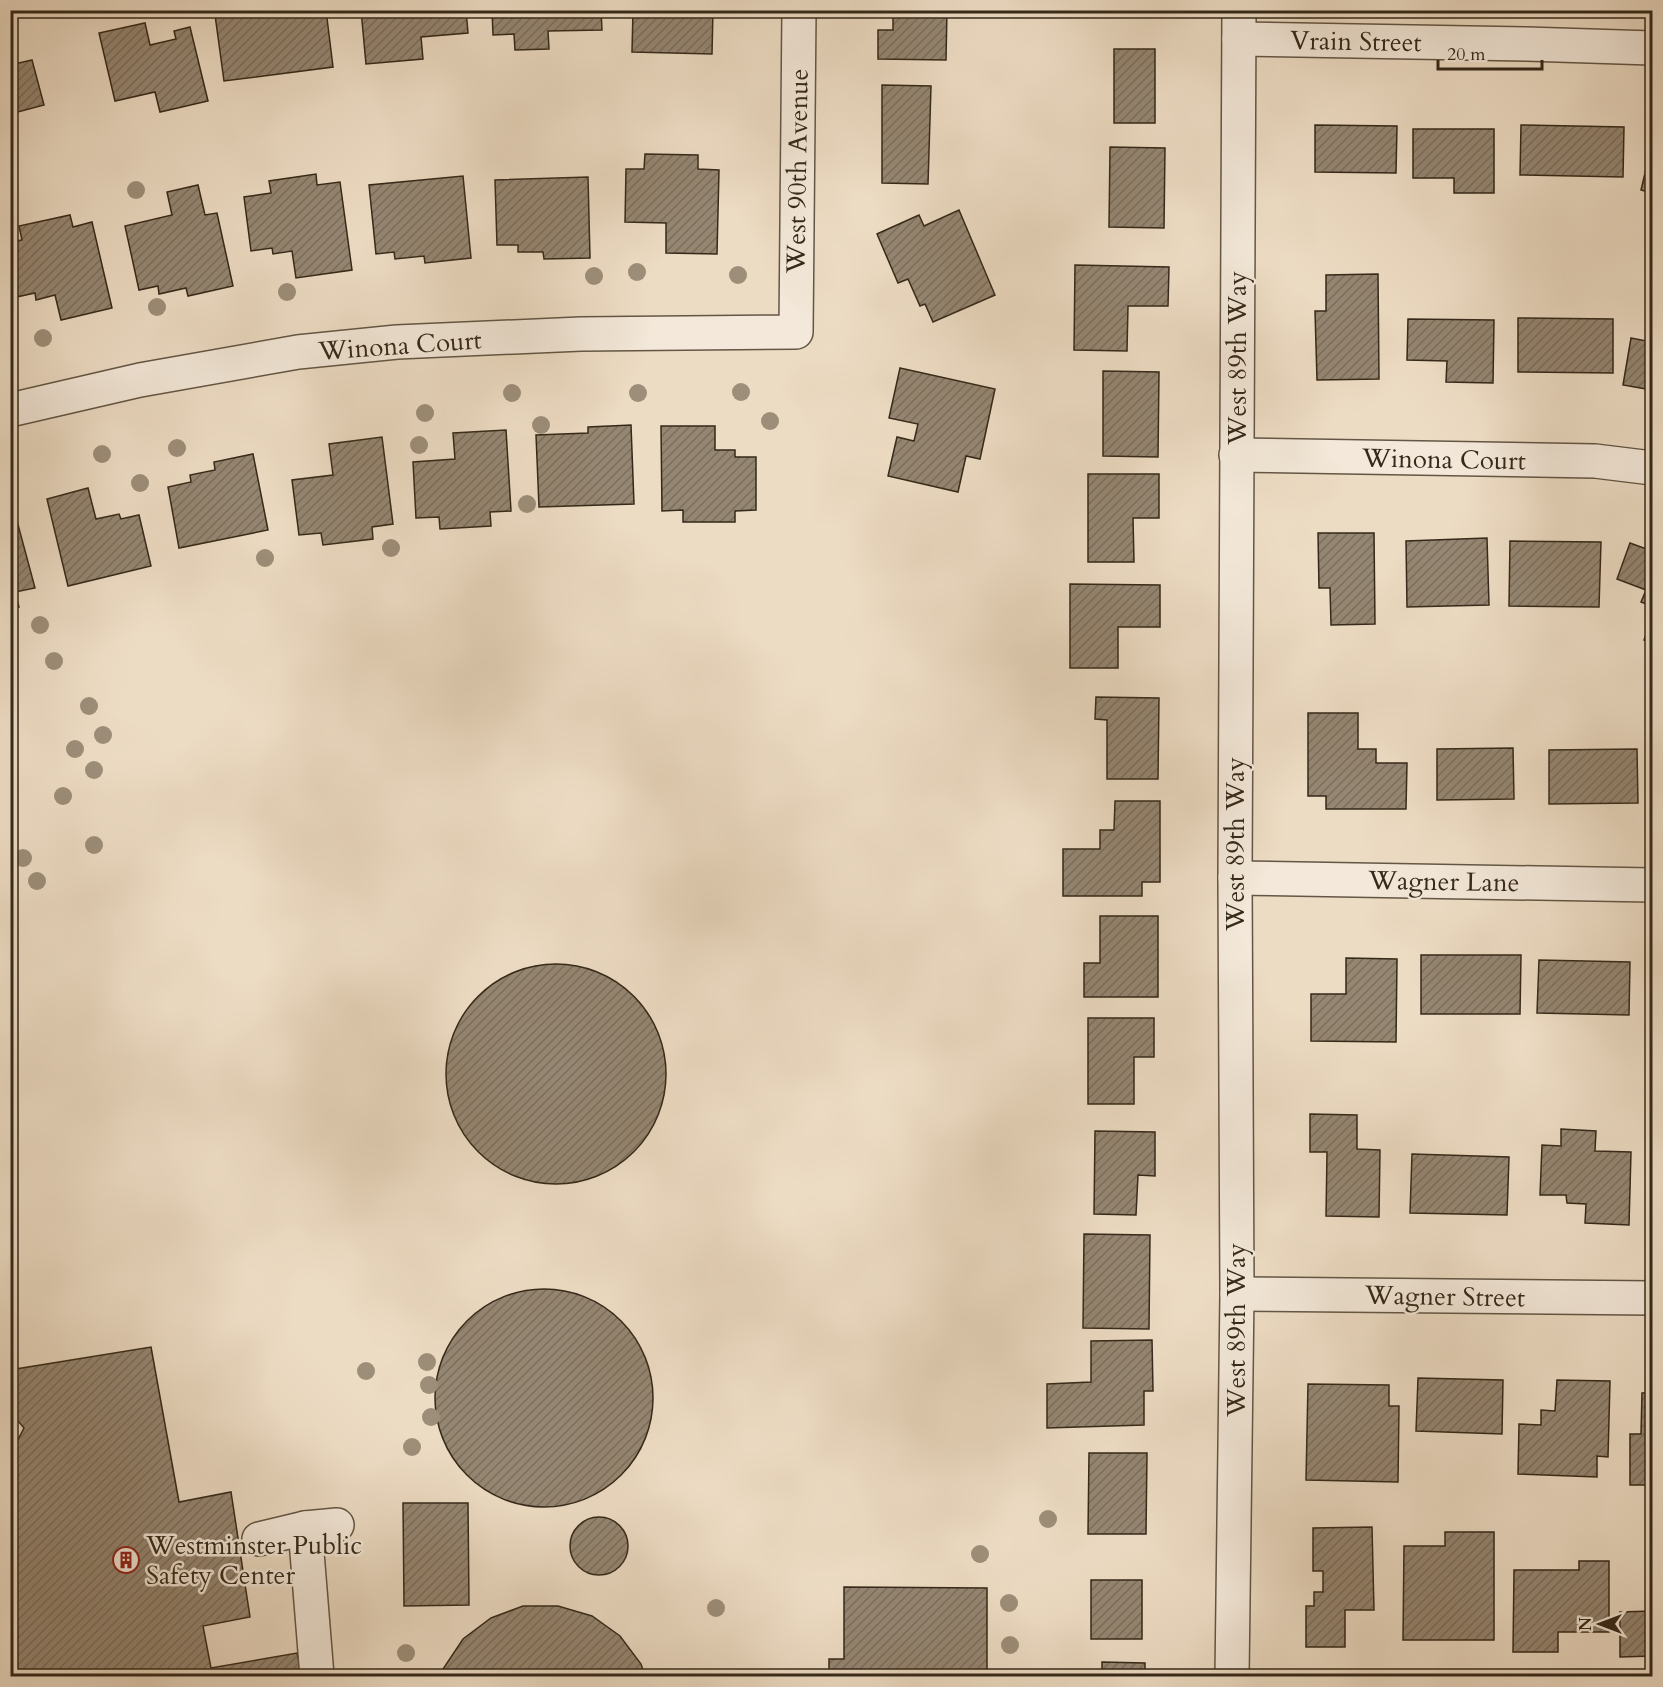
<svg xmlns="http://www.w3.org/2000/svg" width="1663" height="1687" font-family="Cardo,serif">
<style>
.building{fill:url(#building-hatch);stroke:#352919;stroke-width:1.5}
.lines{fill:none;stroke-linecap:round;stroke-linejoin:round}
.minor-casing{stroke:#635644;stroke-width:36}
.minor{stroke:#f3e8d9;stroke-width:33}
.tree{fill:#9d8e79}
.labels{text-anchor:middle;stroke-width:5;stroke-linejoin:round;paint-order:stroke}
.street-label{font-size:26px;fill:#352919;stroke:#f3e8d9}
.poi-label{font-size:26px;fill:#352919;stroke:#f3e8d9;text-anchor:start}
</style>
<defs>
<pattern id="building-hatch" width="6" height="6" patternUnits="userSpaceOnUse" patternTransform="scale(1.5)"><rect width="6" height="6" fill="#958672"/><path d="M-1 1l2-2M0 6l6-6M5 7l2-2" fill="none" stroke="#7a6e5d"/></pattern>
</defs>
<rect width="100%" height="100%" fill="#eddcc4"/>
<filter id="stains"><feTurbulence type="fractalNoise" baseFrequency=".00333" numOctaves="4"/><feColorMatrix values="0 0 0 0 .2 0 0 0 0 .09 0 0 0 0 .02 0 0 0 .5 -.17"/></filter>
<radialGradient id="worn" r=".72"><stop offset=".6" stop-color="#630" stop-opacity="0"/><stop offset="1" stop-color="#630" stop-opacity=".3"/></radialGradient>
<g class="building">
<path d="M 253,10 L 326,10 L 333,67 L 224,81 L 215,15 Z"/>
<path d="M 361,10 L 466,10 L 468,33 L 421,37 L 423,59 L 366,64 Z"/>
<path d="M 492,10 L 601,10 L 602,30 L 548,31 L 549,49 L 515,50 L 514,34 L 493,35 Z"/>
<path d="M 633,10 L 713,10 L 712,54 L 632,52 Z"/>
<path d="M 893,10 L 947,10 L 946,60 L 878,59 L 878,30 L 893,30 Z"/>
<rect x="1102" y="10" width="49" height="4"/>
<path d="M 145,23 L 150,45 L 176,39 L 174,31 L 190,27 L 208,101 L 160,112 L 155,92 L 115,101 L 99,33 Z"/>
<rect x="1114" y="49" width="41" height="74"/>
<path d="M 32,60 L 44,105 L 10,114 L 10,65 Z"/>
<path d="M 882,85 L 931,86 L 928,184 L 882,183 Z"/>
<path d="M 1315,125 L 1397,126 L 1396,173 L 1315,172 Z"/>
<path d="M 1521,125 L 1624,127 L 1623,177 L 1520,175 Z"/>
<path d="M 1413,129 L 1494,129 L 1494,193 L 1454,193 L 1454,178 L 1413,178 Z"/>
<path d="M 1652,144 L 1652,193 L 1641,190 Z"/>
<path d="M 1110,147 L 1165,148 L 1164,228 L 1109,227 Z"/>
<path d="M 645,154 L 698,155 L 698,169 L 719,170 L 717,254 L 666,253 L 666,223 L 625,222 L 626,169 L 644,169 Z"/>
<path d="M 316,174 L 317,185 L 340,182 L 352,270 L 296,278 L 292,251 L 273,254 L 272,248 L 251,251 L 244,197 L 271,193 L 269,181 Z"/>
<path d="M 463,176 L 471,258 L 425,263 L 424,256 L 395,259 L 394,252 L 376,254 L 369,185 Z"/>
<path d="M 588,177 L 590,258 L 544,259 L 543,252 L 518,252 L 518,245 L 497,245 L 495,180 Z"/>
<path d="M 198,185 L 205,215 L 217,213 L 233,286 L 188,296 L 186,288 L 159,294 L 158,286 L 139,290 L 125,226 L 172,215 L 167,192 Z"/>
<path d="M 959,210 L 995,295 L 933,322 L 925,304 L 920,306 L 908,279 L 898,283 L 877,234 L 919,215 L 924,226 Z"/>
<path d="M 70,215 L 73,227 L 92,222 L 112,308 L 61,320 L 55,295 L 36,300 L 35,293 L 12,298 L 10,242 L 22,240 L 19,226 Z"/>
<path d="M 1075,265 L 1169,267 L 1168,306 L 1128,306 L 1127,351 L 1074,350 Z"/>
<path d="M 1378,274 L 1379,379 L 1317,380 L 1315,311 L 1326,311 L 1326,275 Z"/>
<path d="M 1518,318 L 1613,319 L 1613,373 L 1518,372 Z"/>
<path d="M 1408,319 L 1494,320 L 1493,383 L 1446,382 L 1447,361 L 1407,360 Z"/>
<path d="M 1631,338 L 1652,342 L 1652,390 L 1623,385 Z"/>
<path d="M 900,368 L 995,389 L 980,459 L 966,456 L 958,492 L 888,476 L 897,437 L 914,441 L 918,424 L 889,418 Z"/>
<path d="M 1103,371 L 1159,372 L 1158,457 L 1103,456 Z"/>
<path d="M 631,425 L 634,504 L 539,507 L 536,435 L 588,433 L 588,427 Z"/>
<path d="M 661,426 L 715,426 L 715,450 L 735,450 L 735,457 L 756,457 L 756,510 L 735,511 L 735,522 L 683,522 L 683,510 L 662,511 Z"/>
<path d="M 506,430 L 511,511 L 490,512 L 491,526 L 440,529 L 439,517 L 416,518 L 413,462 L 455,459 L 453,433 Z"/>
<path d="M 382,437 L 393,524 L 372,527 L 373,539 L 323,545 L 321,533 L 299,535 L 292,480 L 333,475 L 329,444 Z"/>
<path d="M 253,454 L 268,530 L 179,548 L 168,487 L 191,482 L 190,475 L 215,470 L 214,462 Z"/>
<path d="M 1088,474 L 1159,474 L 1159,518 L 1133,518 L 1134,562 L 1088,562 Z"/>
<path d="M 88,488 L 96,519 L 119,514 L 121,519 L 139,515 L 151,566 L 68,586 L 47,499 Z"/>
<path d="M 13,506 L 35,588 L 15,592 L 19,607 L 10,610 L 10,507 Z"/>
<path d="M 1318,533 L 1374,533 L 1375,624 L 1331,625 L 1330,588 L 1319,588 Z"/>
<path d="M 1487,538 L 1489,605 L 1407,607 L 1406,541 Z"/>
<path d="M 1510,541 L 1601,542 L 1599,607 L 1509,606 Z"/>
<path d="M 1630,543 L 1652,551 L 1652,606 L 1641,602 L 1646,590 L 1617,579 Z"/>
<path d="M 1070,584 L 1160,585 L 1160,627 L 1118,627 L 1118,668 L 1070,668 Z"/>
<path d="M 1652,618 L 1652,643 L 1644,640 Z"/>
<path d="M 1096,697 L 1159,698 L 1158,779 L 1107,779 L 1107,720 L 1095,719 Z"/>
<path d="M 1308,713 L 1358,713 L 1358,749 L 1376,749 L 1376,763 L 1407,763 L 1406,809 L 1326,809 L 1326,796 L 1308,796 Z"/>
<path d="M 1513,748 L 1514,799 L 1437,800 L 1437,749 Z"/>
<path d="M 1637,749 L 1638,803 L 1549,804 L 1549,750 Z"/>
<path d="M 1115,801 L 1160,801 L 1160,882 L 1142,882 L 1142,896 L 1063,896 L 1063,849 L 1100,849 L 1100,830 L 1114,830 Z"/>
<path d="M 1100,916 L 1158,916 L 1158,997 L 1084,997 L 1084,963 L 1100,963 Z"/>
<path d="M 1421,955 L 1521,955 L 1520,1014 L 1421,1014 Z"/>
<path d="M 1346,958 L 1397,959 L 1396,1042 L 1311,1041 L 1311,994 L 1346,994 Z"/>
<path d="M 1539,960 L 1630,962 L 1629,1015 L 1537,1013 Z"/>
<circle cx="556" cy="1074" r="110"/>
<path d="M 1088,1018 L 1154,1018 L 1154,1057 L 1134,1057 L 1134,1104 L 1088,1104 Z"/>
<path d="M 1310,1114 L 1357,1115 L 1357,1149 L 1380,1150 L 1379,1217 L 1326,1216 L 1327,1152 L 1310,1152 Z"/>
<path d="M 1561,1129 L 1596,1131 L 1595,1151 L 1631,1152 L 1629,1225 L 1585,1223 L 1586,1204 L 1567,1203 L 1566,1195 L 1540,1195 L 1542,1145 L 1561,1146 Z"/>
<path d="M 1095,1131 L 1155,1132 L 1155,1176 L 1138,1175 L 1136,1215 L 1094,1214 Z"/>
<rect x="1647" y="1131" width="5" height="35"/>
<path d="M 1412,1154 L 1509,1157 L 1507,1215 L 1410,1213 Z"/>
<path d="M 1084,1234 L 1150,1235 L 1149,1329 L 1083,1328 Z"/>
<circle cx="544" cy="1398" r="109"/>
<path d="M 1152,1340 L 1153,1391 L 1144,1391 L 1144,1425 L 1047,1428 L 1047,1384 L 1091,1382 L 1091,1341 Z"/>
<path d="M 151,1347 L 179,1502 L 231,1492 L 250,1617 L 203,1626 L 211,1668 L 297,1653 L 302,1676 L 10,1676 L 10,1455 L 24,1428 L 19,1422 L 11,1424 L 10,1370 Z"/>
<path d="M 1418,1378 L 1503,1380 L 1502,1434 L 1416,1431 Z"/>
<path d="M 1557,1380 L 1610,1381 L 1608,1457 L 1597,1456 L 1597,1477 L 1518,1474 L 1519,1424 L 1541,1425 L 1541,1410 L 1555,1411 Z"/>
<path d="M 1308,1384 L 1389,1385 L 1389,1406 L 1399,1406 L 1398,1482 L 1306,1480 Z"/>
<path d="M 1642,1393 L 1652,1393 L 1652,1485 L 1630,1485 L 1630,1434 L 1641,1434 Z"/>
<path d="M 1089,1453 L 1147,1453 L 1146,1534 L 1088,1534 Z"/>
<path d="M 403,1503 L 468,1503 L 469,1605 L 404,1606 Z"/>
<circle cx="599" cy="1546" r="29"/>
<path d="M 1372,1527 L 1374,1610 L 1345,1610 L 1345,1647 L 1306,1647 L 1306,1606 L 1314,1606 L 1314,1592 L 1323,1592 L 1323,1571 L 1313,1571 L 1313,1528 Z"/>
<path d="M 1445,1532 L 1494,1532 L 1494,1640 L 1403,1640 L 1404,1546 L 1445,1546 Z"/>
<path d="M 1579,1561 L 1609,1561 L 1609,1632 L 1558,1632 L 1558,1652 L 1513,1652 L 1514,1570 L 1579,1570 Z"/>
<rect x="1091" y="1580" width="51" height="59"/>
<path d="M 844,1587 L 987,1588 L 987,1676 L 829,1676 L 829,1659 L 844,1659 Z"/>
<path d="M 523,1606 L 558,1606 L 592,1616 L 620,1636 L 641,1664 L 645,1676 L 441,1676 L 443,1669 L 463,1639 L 491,1618 Z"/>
<path d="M 1652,1611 L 1652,1656 L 1620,1657 L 1620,1612 Z"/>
<path d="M 1102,1662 L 1145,1663 L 1145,1676 L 1102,1676 Z"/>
</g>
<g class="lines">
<defs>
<g id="minor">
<path d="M 1239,39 L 1527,44 L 1652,48"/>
<path d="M 10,410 L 140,380 L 298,352 L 397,342 L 581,334 L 796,332 L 799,10"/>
<path d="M 1236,455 L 1595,461 L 1652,468"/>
<path d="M 1235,878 L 1652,885"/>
<path d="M 1237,1294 L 1652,1298"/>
<path d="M 305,1528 L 337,1525"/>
<path d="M 259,1539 L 305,1528 L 317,1676"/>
<path d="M 1232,1676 L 1237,1294 L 1235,878 L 1239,10"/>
</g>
</defs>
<use href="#minor" class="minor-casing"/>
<use href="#minor" class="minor"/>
</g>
<g class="tree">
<circle cx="136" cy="190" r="9"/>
<circle cx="637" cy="272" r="9"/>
<circle cx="738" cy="275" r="9"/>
<circle cx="594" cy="276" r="9"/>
<circle cx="287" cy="292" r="9"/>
<circle cx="157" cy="307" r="9"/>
<circle cx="43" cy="338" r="9"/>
<circle cx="741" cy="392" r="9"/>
<circle cx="512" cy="393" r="9"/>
<circle cx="638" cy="393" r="9"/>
<circle cx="425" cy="413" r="9"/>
<circle cx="770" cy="421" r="9"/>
<circle cx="541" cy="425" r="9"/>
<circle cx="419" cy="445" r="9"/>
<circle cx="177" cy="448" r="9"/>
<circle cx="102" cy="454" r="9"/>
<circle cx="140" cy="483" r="9"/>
<circle cx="527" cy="504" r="9"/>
<circle cx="391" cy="548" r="9"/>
<circle cx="265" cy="558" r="9"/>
<circle cx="40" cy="625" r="9"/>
<circle cx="54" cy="661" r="9"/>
<circle cx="89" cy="706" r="9"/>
<circle cx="103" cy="735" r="9"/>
<circle cx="75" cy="749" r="9"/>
<circle cx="94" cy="770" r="9"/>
<circle cx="63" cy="796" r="9"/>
<circle cx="94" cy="845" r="9"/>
<circle cx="23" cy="858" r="9"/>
<circle cx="37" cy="881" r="9"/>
<circle cx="427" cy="1362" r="9"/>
<circle cx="366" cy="1371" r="9"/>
<circle cx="429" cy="1385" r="9"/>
<circle cx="431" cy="1417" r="9"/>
<circle cx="412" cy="1447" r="9"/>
<circle cx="1048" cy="1519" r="9"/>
<circle cx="980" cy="1554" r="9"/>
<circle cx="1009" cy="1603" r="9"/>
<circle cx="716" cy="1608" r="9"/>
<circle cx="1010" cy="1645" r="9"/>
<circle cx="406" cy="1653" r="9"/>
</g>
<defs>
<symbol id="building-ring" viewBox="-11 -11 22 22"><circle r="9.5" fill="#f3e8d9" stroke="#8f2418" stroke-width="1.5"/><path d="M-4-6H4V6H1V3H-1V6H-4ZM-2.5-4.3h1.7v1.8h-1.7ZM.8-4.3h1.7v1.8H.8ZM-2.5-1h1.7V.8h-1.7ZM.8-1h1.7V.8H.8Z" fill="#8f2418"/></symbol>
</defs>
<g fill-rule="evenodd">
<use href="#building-ring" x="111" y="1545" width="30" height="30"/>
</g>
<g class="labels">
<g class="street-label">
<text transform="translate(1356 41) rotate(1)" y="9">Vrain Street</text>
<text transform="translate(797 171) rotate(-89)" y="9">West 90th Avenue</text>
<text transform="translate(400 345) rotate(-4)" y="9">Winona Court</text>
<text transform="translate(1237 358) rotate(-90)" y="9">West 89th Way</text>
<text transform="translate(1444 459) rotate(1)" y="9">Winona Court</text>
<text transform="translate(1235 844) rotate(-90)" y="9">West 89th Way</text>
<text transform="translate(1444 881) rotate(1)" y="9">Wagner Lane</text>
<text transform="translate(1445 1296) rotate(1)" y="9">Wagner Street</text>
<text transform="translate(1236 1330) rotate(-90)" y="9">West 89th Way</text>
</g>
<g class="poi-label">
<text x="146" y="1554">Westminster Public<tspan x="146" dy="30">Safety Center</tspan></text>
</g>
</g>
<rect width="1663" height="1687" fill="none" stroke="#eddcc4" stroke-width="36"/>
<rect x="12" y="12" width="1639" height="1663" fill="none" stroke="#352919" stroke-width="3"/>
<rect x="18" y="18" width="1627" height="1651" fill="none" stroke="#352919" stroke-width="1.5"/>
<g transform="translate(1600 1624) rotate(270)" stroke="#f3e8d9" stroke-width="4.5" paint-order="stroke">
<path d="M0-4.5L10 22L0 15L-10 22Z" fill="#352919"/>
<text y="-9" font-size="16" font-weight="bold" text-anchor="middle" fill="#352919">N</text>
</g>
<path d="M1438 60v9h104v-9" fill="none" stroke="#352919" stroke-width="3"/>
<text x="1447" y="60" font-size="18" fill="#352919" stroke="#f3e8d9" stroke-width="4.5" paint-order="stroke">20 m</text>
<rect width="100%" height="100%" filter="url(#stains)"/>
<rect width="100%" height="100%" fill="url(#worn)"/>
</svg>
